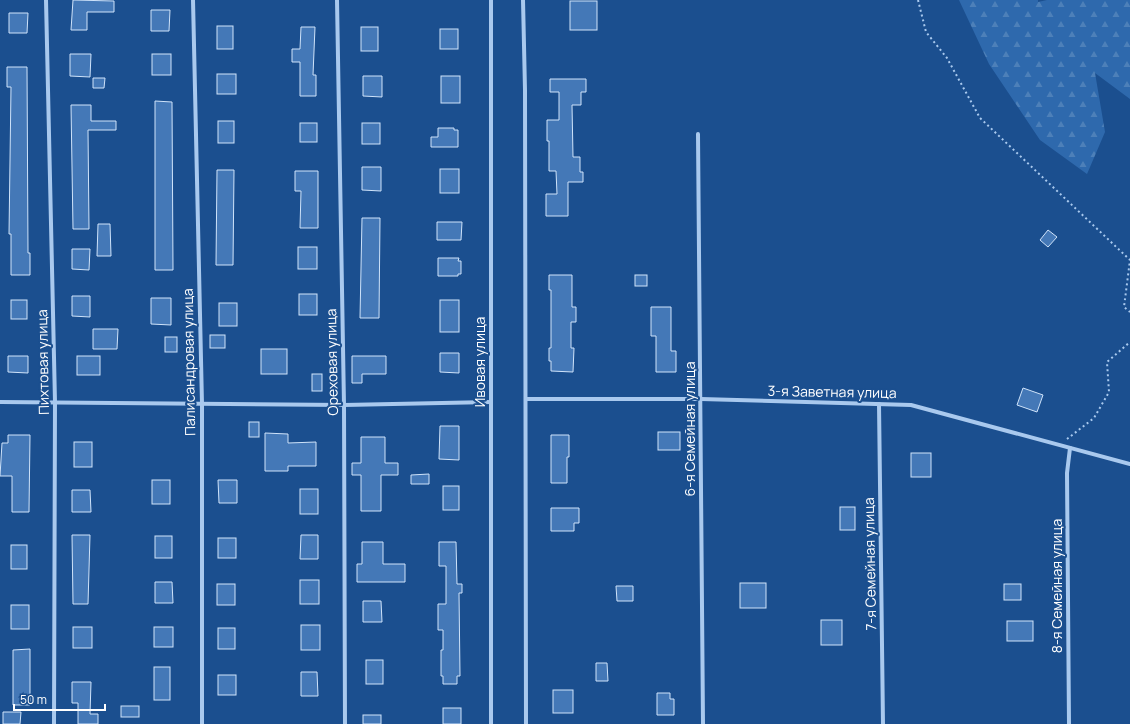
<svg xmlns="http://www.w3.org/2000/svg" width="1130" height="724" font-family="Manrope,sans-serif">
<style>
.forest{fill:url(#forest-firs)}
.building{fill:#4478b7;stroke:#cfe3fa}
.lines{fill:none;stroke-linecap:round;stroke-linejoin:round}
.path{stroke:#a9c9ee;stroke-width:2;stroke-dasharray:2 3;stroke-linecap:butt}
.street{stroke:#a9c9ee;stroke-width:4}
.labels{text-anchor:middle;stroke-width:4;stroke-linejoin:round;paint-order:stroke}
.street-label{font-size:14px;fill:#fff;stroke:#1b4f8f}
</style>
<defs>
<pattern id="forest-firs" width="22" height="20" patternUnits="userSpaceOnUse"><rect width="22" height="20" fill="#2e69ad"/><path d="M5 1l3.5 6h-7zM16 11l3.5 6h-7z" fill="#4d80b9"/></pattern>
</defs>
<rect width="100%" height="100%" fill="#1b4f8f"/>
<path class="forest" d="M 959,0 L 1038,0 L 1038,2 L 1047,0 L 1130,0 L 1130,99 L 1095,73 L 1105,132 L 1087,174 L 1040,140 L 989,64 Z"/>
<g class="building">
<path d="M 73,0 L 114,1 L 114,12 L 87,12 L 87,30 L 71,30 Z"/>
<rect x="570" y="1" width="27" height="29"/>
<path d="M 151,10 L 170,10 L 169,31 L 151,31 Z"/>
<path d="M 9,13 L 28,13 L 27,33 L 9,33 Z"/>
<rect x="217" y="26" width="16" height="23"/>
<path d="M 301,27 L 315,27 L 313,75 L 316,75 L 316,96 L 300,96 L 300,62 L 292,62 L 292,49 L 300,49 Z"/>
<rect x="361" y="27" width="17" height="24"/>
<rect x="440" y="29" width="18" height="20"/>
<path d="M 70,54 L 91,54 L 90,77 L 70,76 Z"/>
<rect x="152" y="54" width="19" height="21"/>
<path d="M 7,67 L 27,67 L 28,253 L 30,253 L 30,275 L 11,275 L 11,234 L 9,234 L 11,87 L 7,87 Z"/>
<rect x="217" y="74" width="19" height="20"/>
<path d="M 363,76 L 382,76 L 382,97 L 363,96 Z"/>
<rect x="441" y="76" width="19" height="27"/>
<path d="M 93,78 L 105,78 L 104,88 L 93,88 Z"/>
<path d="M 550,79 L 586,79 L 586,92 L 581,92 L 581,105 L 572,105 L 573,157 L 580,157 L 580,172 L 583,172 L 583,182 L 568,182 L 568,216 L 546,216 L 546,194 L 557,194 L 556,171 L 549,171 L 549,141 L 547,141 L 547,120 L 559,120 L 559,92 L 550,92 Z"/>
<path d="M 155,101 L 172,102 L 173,270 L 155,270 Z"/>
<path d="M 71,105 L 91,105 L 91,121 L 116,121 L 116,130 L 88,130 L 89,229 L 73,229 Z"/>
<rect x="218" y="121" width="16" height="22"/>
<rect x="300" y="123" width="17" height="19"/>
<rect x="362" y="123" width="18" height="21"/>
<path d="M 438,128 L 454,128 L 454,130 L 458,130 L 458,147 L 431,147 L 431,137 L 438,137 Z"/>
<path d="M 362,167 L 381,167 L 381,191 L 362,190 Z"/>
<rect x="440" y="169" width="19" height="24"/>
<path d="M 217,170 L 234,170 L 233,265 L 216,265 Z"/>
<path d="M 295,171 L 318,171 L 318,228 L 300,228 L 301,191 L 295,191 Z"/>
<path d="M 362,218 L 380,218 L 379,318 L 360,318 Z"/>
<path d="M 437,222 L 462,222 L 461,240 L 437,240 Z"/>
<path d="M 98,224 L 110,224 L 111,256 L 97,256 Z"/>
<path d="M 1048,230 L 1057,237 L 1048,247 L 1040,240 Z"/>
<rect x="298" y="247" width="19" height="22"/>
<path d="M 72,249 L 90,249 L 89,270 L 72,269 Z"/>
<path d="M 438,258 L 459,258 L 458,261 L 461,261 L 461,274 L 458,274 L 458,276 L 438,276 Z"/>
<path d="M 549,275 L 572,275 L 572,307 L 576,307 L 576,322 L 571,322 L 571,348 L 574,348 L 573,372 L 551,371 L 551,361 L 549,361 L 549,348 L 551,348 L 551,290 L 549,290 Z"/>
<rect x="635" y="275" width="12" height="11"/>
<rect x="299" y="294" width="18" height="21"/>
<path d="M 72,296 L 90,296 L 90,317 L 72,316 Z"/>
<path d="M 151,298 L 171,298 L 171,325 L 151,324 Z"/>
<rect x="11" y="300" width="16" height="19"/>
<rect x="440" y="300" width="19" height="32"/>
<rect x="219" y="303" width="18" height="23"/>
<path d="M 651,307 L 671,307 L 671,351 L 676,351 L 676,372 L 656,372 L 656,336 L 651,336 Z"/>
<path d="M 93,329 L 118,329 L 117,349 L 93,349 Z"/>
<rect x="210" y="335" width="15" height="13"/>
<rect x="165" y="337" width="12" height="15"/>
<rect x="261" y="349" width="26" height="25"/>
<path d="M 440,353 L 459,353 L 459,373 L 440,372 Z"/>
<path d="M 8,356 L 28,356 L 28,373 L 8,372 Z"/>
<rect x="77" y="356" width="23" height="19"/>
<path d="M 352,356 L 386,356 L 386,374 L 362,374 L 362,383 L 352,383 Z"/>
<rect x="312" y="374" width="10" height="17"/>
<path d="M 1023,388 L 1043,395 L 1037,412 L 1017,405 Z"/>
<rect x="249" y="422" width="10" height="15"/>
<path d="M 440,426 L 459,426 L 459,460 L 439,459 Z"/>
<rect x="658" y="432" width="22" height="18"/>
<path d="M 265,433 L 288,434 L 288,443 L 316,442 L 316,466 L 288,466 L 288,471 L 265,471 Z"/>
<path d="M 8,435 L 30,435 L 29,512 L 12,512 L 12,476 L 0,476 L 2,443 L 8,443 Z"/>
<path d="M 551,435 L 569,435 L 569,457 L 567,457 L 567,483 L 551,483 Z"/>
<path d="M 361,437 L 385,437 L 385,463 L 398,463 L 398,475 L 381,475 L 381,511 L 361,511 L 361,475 L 352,475 L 352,463 L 361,463 Z"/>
<rect x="74" y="442" width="18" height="25"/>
<rect x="911" y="453" width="20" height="24"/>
<path d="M 429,474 L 429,484 L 411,484 L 411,475 Z"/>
<rect x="152" y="480" width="18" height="24"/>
<path d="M 218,480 L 237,480 L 237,503 L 219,503 Z"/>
<rect x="443" y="486" width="16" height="24"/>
<rect x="300" y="489" width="18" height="25"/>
<path d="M 72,490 L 90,490 L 91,512 L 72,512 Z"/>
<rect x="840" y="507" width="15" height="23"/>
<path d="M 551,508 L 579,508 L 579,523 L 574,523 L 574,531 L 551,531 Z"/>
<path d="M 72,535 L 90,535 L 88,604 L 73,604 Z"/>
<path d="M 301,535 L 318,535 L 318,559 L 300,559 Z"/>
<rect x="155" y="536" width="17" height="22"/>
<rect x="218" y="538" width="18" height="20"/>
<path d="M 362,542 L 383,542 L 383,564 L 405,564 L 405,582 L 357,582 L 357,564 L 362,564 Z"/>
<path d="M 439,542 L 456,542 L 457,584 L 462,584 L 462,593 L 459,593 L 460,676 L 457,676 L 457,684 L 443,684 L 443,676 L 441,676 L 441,650 L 443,650 L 443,630 L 438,630 L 438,604 L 446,604 L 446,566 L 439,566 Z"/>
<rect x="11" y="545" width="16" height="24"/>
<rect x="300" y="580" width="19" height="24"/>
<path d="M 155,582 L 172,582 L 173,603 L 155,603 Z"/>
<rect x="740" y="583" width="26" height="25"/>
<rect x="217" y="584" width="18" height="21"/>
<rect x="1004" y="584" width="17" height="16"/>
<path d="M 616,586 L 633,586 L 633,601 L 617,601 Z"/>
<path d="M 363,601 L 381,601 L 382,622 L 363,622 Z"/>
<rect x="11" y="605" width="18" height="24"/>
<rect x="821" y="620" width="21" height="25"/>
<rect x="1007" y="621" width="26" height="20"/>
<rect x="301" y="625" width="19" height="25"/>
<rect x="73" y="627" width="19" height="21"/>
<rect x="154" y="627" width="19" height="20"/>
<rect x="218" y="628" width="17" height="21"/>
<path d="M 30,649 L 30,705 L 13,705 L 13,650 Z"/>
<rect x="366" y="660" width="17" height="24"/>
<path d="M 596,663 L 607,663 L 608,681 L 596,681 Z"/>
<rect x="154" y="667" width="16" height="33"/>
<path d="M 301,672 L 317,672 L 318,696 L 301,696 Z"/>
<rect x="218" y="675" width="18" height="20"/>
<path d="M 72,682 L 91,682 L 90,714 L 98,714 L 98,724 L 78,724 L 78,703 L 72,703 Z"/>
<rect x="553" y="690" width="20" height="23"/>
<path d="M 657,693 L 670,693 L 670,699 L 674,699 L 674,715 L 657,715 Z"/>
<rect x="121" y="706" width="18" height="11"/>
<rect x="443" y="708" width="18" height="16"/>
<path d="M 3,712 L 21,712 L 20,724 L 3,724 Z"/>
<rect x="363" y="715" width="18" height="9"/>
</g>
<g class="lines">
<g class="path">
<path d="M 918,0 L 926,32 L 947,58 L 980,118 L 1130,260 L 1124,307 L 1130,312"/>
<path d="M 1067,439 L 1094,418 L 1109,392 L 1107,362 L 1130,342"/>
</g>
<g class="street">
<path d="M 46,0 L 55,402 L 54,724"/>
<path d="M 193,0 L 202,404 L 202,724"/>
<path d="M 337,0 L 344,405 L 345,724"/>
<path d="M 523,0 L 525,90 L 526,724"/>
<path d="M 698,134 L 703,724"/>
<path d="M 526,399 L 701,399 L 911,405 L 1130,464"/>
<path d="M 0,402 L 344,405 L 491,402"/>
<path d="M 879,404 L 883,724"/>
<path d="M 491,724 L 491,0"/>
<path d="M 1069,724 L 1067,473 L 1070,448"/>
</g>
</g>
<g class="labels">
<g class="street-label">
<text transform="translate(43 362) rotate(-91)" y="5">Пихтовая улица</text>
<text transform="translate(189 362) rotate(-91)" y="5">Палисандровая улица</text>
<text transform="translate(332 362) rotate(-91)" y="5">Ореховая улица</text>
<text transform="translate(480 362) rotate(-90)" y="5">Ивовая улица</text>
<text transform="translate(832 392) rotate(1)" y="5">3-я Заветная улица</text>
<text transform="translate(690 429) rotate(-90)" y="5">6-я Семейная улица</text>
<text transform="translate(870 564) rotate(-91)" y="5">7-я Семейная улица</text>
<text transform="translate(1057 586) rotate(-90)" y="5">8-я Семейная улица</text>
</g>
</g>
<path d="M14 704v6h91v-6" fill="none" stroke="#ffffff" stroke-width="2"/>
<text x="20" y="704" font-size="12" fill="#ffffff" stroke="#1b4f8f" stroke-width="3" paint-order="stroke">50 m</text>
</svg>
